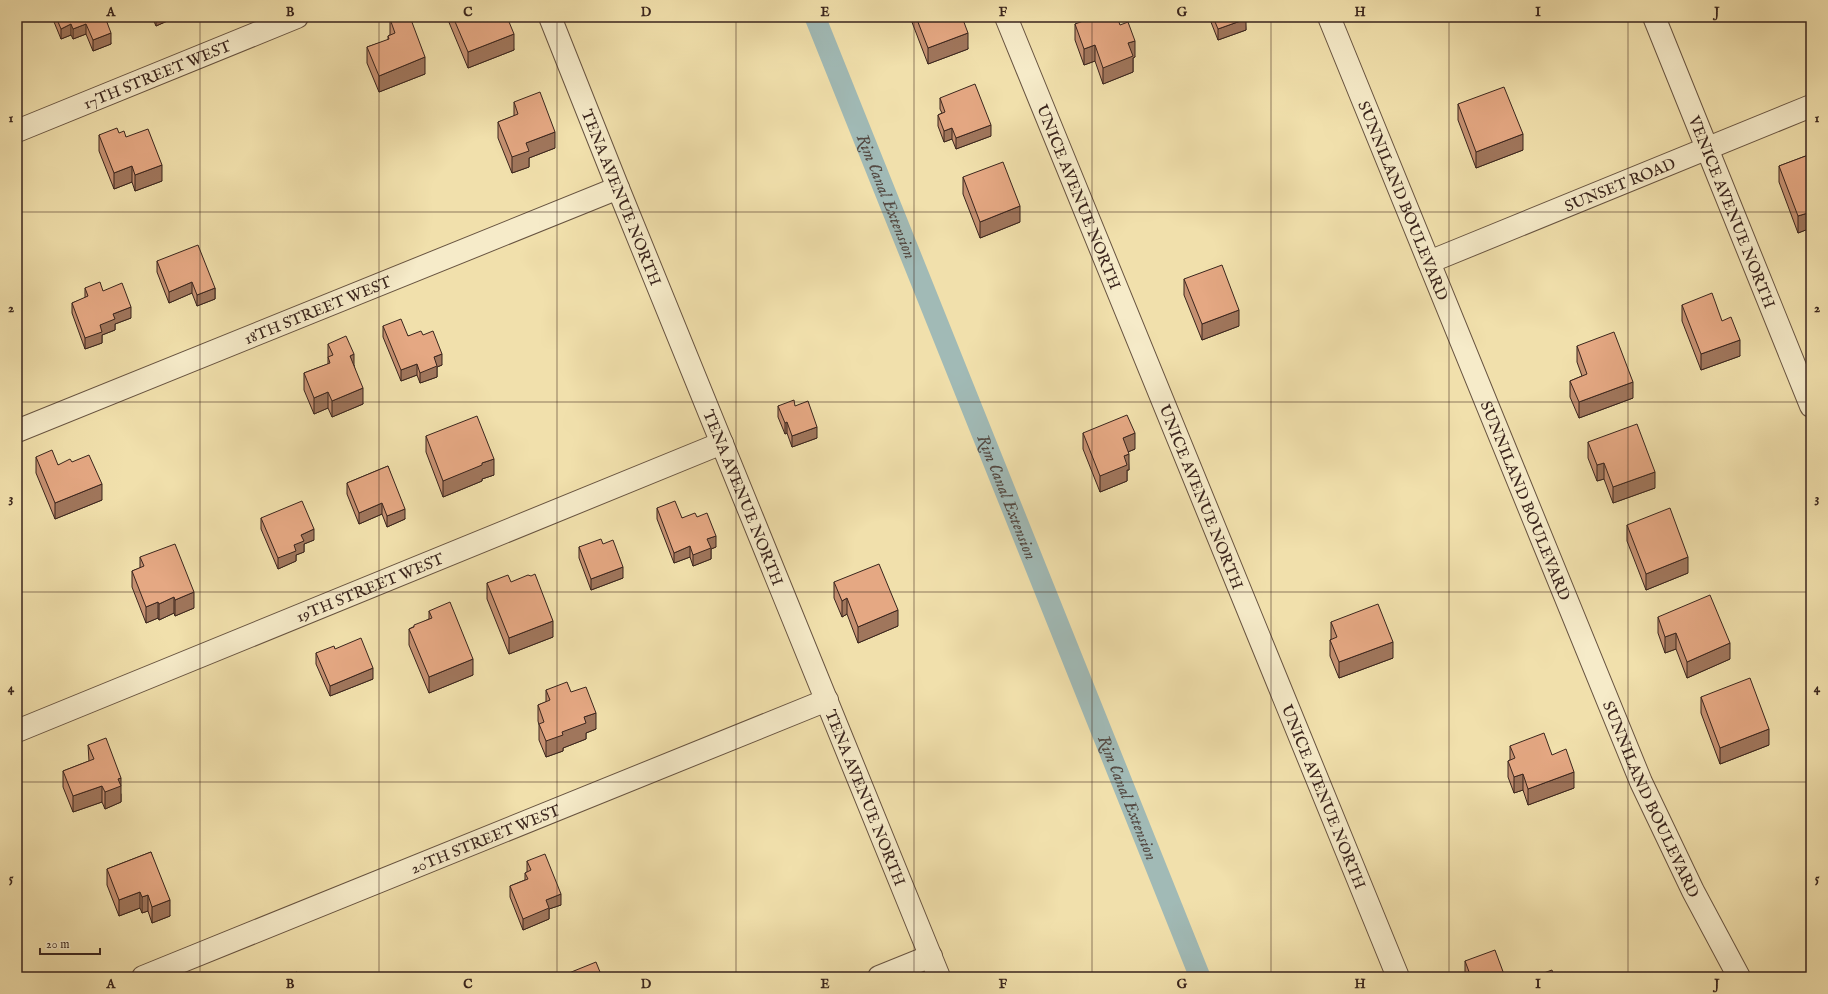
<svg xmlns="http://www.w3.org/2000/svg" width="1828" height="994" font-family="'IM FELL English',serif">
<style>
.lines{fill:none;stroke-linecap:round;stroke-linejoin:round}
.canal{stroke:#a1bab6;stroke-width:21}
.minor-casing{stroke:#685441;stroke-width:24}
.minor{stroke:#f6ebc9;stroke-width:22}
.wall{fill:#c59071;stroke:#3a251d}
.shaded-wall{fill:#a0765c;stroke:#3a251d}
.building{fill:#e5a883;stroke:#3a251d}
.grid{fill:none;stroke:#3a251d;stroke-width:1;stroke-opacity:0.55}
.labels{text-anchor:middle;stroke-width:3;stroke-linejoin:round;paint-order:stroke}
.street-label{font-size:16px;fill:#3a251d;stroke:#f6ebc9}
.water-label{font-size:17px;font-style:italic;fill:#544a43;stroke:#f6ebc9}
.neatline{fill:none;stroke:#3a251d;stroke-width:1.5}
.grid-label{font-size:13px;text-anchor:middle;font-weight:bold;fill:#3a251d}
</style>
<rect width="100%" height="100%" fill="#f1e0ac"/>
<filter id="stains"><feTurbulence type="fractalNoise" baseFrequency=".005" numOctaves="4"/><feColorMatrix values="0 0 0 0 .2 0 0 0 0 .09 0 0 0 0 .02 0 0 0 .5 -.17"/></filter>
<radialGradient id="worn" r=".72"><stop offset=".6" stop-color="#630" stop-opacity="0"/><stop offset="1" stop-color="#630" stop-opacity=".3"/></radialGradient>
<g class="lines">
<path class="canal" id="s1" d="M 815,17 L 1200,977"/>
<defs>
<g id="minor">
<path id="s2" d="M 550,17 L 618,188 L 939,977"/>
<path id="s3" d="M 1006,17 L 1398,977"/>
<path id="s4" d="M 1329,17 L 1641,782 L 1693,891 L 1739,977"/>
<path id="s5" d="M 1654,17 L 1811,406"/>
<path id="s6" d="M 17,131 L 297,17"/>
<path id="s7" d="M 1429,262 L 1811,106"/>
<path id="s8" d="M 17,431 L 618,188"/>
<path id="s9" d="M 17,731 L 722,443"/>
<path id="s10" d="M 143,977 L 827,700"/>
<path d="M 879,977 L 931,956"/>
</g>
</defs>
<use href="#minor" class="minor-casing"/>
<use href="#minor" class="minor"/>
</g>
<g class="wall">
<path d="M 52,17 L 105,17 L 111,44 L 93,51 L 86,34 L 73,39 L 71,35 L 61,39 Z"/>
<path d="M 152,17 L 174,17 L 174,18 L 156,26 Z"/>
<path d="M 448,17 L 507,17 L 514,50 L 468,68 L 448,20 Z"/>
<path d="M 910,17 L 962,17 L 968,49 L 928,64 Z"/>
<path d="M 1209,17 L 1245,17 L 1246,30 L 1218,40 Z"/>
<path d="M 390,19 L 425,74 L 379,92 L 367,63 L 367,47 L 388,40 L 388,36 L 390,35 Z"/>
<path d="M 1075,24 L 1120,25 L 1135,57 L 1133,58 L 1133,72 L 1103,84 L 1095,61 L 1084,65 L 1075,40 Z"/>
<path d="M 940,98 L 991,136 L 956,149 L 952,139 L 944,142 L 938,126 L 938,115 L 942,113 L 940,109 Z"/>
<path d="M 514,102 L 555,148 L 529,158 L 529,167 L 512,173 L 498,138 L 498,122 L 514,116 Z"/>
<path d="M 1458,104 L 1523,150 L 1476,168 L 1458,120 Z"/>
<path d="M 99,135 L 126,137 L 162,181 L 135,191 L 132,182 L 114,189 L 99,151 Z"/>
<path d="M 1811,154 L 1811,228 L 1798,233 L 1779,182 L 1779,166 Z"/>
<path d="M 963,177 L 1020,222 L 980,238 L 963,194 Z"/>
<path d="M 157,261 L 215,288 L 215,299 L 197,306 L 192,293 L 169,303 L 157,272 Z"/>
<path d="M 1184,279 L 1239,326 L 1202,340 L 1184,295 Z"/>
<path d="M 85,288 L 103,291 L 131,318 L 115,324 L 115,330 L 102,335 L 102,343 L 85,349 L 72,313 L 72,303 L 85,298 Z"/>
<path d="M 1682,305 L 1722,321 L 1740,356 L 1701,370 L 1682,321 Z"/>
<path d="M 383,326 L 408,336 L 423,335 L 442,365 L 437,367 L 437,377 L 420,383 L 417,375 L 401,381 L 383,337 Z"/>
<path d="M 328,344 L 354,365 L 363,404 L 332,417 L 328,408 L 314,414 L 304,390 L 304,373 L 328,364 Z"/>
<path d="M 1577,346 L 1633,398 L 1579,418 L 1570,397 L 1570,381 L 1582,376 L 1577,362 Z"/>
<path d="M 778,406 L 795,406 L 817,438 L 792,447 L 787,433 L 785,434 L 778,417 Z"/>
<path d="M 1083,433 L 1135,449 L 1128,452 L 1129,470 L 1127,470 L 1127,481 L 1100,492 L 1083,449 Z"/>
<path d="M 426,436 L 494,475 L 482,479 L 482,481 L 443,497 L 426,452 Z"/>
<path d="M 1588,442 L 1655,488 L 1613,503 L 1604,479 L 1597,481 L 1588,458 Z"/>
<path d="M 36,457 L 58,465 L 72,462 L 102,500 L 55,519 L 36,473 Z"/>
<path d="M 388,466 L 405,519 L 387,527 L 382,514 L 359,524 L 347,494 L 347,483 Z"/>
<path d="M 657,508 L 682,518 L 697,517 L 716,547 L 711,549 L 711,559 L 693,566 L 690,557 L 674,563 L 657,519 Z"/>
<path d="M 261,518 L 314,540 L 304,544 L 304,552 L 296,555 L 296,561 L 278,569 L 261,529 Z"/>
<path d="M 1627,525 L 1688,573 L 1646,590 L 1627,541 Z"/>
<path d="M 603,544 L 623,578 L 591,590 L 579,558 L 579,547 Z"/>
<path d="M 140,557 L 194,608 L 175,616 L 174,613 L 159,620 L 158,618 L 146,623 L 132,587 L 132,571 L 140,568 Z"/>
<path d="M 511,582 L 553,637 L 509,654 L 487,599 L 487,583 Z"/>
<path d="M 834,582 L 898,626 L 858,643 L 847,614 L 842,617 L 834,598 Z"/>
<path d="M 429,611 L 473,675 L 429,693 L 409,645 L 409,629 L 429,619 Z"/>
<path d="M 1658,617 L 1730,659 L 1687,678 L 1676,649 L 1665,653 L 1658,633 Z"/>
<path d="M 1331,622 L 1393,658 L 1339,678 L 1330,656 L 1330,640 L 1331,639 Z"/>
<path d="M 335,649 L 373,679 L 330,696 L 316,664 L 316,653 Z"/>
<path d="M 546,690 L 571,692 L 596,729 L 586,733 L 586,739 L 563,748 L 563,751 L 546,757 L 539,740 L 539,725 L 538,721 L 538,705 L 546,702 Z"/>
<path d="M 1701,697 L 1769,745 L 1720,764 L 1701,713 Z"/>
<path d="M 88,745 L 121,794 L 121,802 L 105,809 L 102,802 L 73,812 L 63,787 L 63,771 L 89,761 Z"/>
<path d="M 1510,746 L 1552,755 L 1574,788 L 1528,805 L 1523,790 L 1514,793 L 1508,777 L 1508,761 L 1510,760 Z"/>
<path d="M 151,852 L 170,916 L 152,923 L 148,911 L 142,913 L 140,908 L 119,916 L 107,885 L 107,869 Z"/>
<path d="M 527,861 L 561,905 L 549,909 L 549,919 L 523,930 L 510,897 L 510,886 L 525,880 L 525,873 L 527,872 Z"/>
<path d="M 1465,961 L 1505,977 L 1465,977 Z"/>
</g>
<g class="shaded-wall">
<path d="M 156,17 L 174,17 L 174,18 L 156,26 Z"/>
<path d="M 1246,19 L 1246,30 L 1218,40 L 1218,29 Z"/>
<path d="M 71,24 L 71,35 L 61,39 L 61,29 Z"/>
<path d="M 86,24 L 86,34 L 73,39 L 73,29 Z"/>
<path d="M 111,33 L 111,44 L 93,51 L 93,40 Z"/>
<path d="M 968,33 L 968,49 L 928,64 L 928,48 Z"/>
<path d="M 514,34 L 514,50 L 468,68 L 468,52 Z"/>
<path d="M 1135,41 L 1135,57 L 1133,58 L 1133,72 L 1103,84 L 1103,68 L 1128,43 Z"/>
<path d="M 1095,45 L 1095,61 L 1084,65 L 1084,49 Z"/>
<path d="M 425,57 L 425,74 L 379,92 L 379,76 Z"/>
<path d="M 991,125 L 991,136 L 956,149 L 956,138 Z"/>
<path d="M 952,128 L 952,139 L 944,142 L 944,131 Z"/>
<path d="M 555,132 L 555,148 L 529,158 L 529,167 L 512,173 L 512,157 L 526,143 Z"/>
<path d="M 1523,134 L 1523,150 L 1476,168 L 1476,152 Z"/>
<path d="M 162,165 L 162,181 L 135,191 L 135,175 Z"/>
<path d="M 132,166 L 132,182 L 114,189 L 114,173 Z"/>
<path d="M 1020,206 L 1020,222 L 980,238 L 980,222 Z"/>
<path d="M 1811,212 L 1811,228 L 1798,233 L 1798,216 Z"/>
<path d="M 192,282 L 192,293 L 169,303 L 169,292 Z"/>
<path d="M 215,288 L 215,299 L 197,306 L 197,295 Z"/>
<path d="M 131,307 L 131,318 L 115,324 L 115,330 L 102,335 L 102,343 L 85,349 L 85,338 L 113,314 Z"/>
<path d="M 1239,310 L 1239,326 L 1202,340 L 1202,324 Z"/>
<path d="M 1740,340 L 1740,356 L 1701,370 L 1701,354 Z"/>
<path d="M 354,354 L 354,370 L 350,356 Z"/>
<path d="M 442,354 L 442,365 L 437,367 L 437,377 L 420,383 L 420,373 L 434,357 Z"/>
<path d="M 417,364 L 417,375 L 401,381 L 401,370 Z"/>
<path d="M 1633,382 L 1633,398 L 1579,418 L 1579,402 Z"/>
<path d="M 363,388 L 363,404 L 332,417 L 332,401 Z"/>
<path d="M 328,392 L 328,408 L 314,414 L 314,398 Z"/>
<path d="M 787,422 L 787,433 L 785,434 L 785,423 Z"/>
<path d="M 817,427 L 817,438 L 792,447 L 792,436 Z"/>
<path d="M 1135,433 L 1135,449 L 1123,454 L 1123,438 Z"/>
<path d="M 1129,454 L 1129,470 L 1127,470 L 1127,481 L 1100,492 L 1100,476 L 1124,456 Z"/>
<path d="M 494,459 L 494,475 L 482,479 L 482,481 L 443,497 L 443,481 L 482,463 Z"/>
<path d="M 1604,463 L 1604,479 L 1597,481 L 1597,465 Z"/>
<path d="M 1655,472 L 1655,488 L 1613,503 L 1613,487 Z"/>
<path d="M 102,484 L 102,500 L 55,519 L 55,503 Z"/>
<path d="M 382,503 L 382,514 L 359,524 L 359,513 Z"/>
<path d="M 405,509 L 405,519 L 387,527 L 387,516 Z"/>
<path d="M 314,529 L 314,540 L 304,544 L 304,552 L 296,555 L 296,561 L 278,569 L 278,558 L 294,545 L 301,535 Z"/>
<path d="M 716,536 L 716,547 L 711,549 L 711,559 L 693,566 L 693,555 L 707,539 Z"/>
<path d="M 690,546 L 690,557 L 674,563 L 674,553 Z"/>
<path d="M 1688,557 L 1688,573 L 1646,590 L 1646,574 Z"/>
<path d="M 623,567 L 623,578 L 591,590 L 591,579 Z"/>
<path d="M 194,592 L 194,608 L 175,616 L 175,600 Z"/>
<path d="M 174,597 L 174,613 L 159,620 L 159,604 Z"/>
<path d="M 847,598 L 847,614 L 842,617 L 842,601 Z"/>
<path d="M 158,602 L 158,618 L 146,623 L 146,607 Z"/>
<path d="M 898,610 L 898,626 L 858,643 L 858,627 Z"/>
<path d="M 553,621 L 553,637 L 509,654 L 509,638 Z"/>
<path d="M 1676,633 L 1676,649 L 1665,653 L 1665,637 Z"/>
<path d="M 1393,642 L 1393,658 L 1339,678 L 1339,662 Z"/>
<path d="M 1730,643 L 1730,659 L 1687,678 L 1687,662 Z"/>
<path d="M 473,659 L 473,675 L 429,693 L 429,677 Z"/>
<path d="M 373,668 L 373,679 L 330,696 L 330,686 Z"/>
<path d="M 596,713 L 596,729 L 586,733 L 586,739 L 563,748 L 563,751 L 546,757 L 546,741 L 584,717 Z"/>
<path d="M 1769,729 L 1769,745 L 1720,764 L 1720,748 Z"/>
<path d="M 1574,772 L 1574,788 L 1528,805 L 1528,789 Z"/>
<path d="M 1523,774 L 1523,790 L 1514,793 L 1514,777 Z"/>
<path d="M 121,778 L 121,802 L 105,809 L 105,792 L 118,779 Z"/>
<path d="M 102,786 L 102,802 L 73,812 L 73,796 Z"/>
<path d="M 140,892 L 140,908 L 119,916 L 119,900 Z"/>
<path d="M 561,894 L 561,905 L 549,909 L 549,919 L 523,930 L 523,919 L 546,900 Z"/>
<path d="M 148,895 L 148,911 L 142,913 L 142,897 Z"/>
<path d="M 170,900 L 170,916 L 152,923 L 152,907 Z"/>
</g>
<g class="building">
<path d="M 56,17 L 105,17 L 111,33 L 93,40 L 86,24 L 73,29 L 71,24 L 61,29 Z"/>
<path d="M 395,17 L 410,17 L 425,57 L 379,76 L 367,47 L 389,39 L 388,36 L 395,33 L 390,19 Z"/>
<path d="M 453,17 L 507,17 L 514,34 L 468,52 Z"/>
<path d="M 916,17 L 962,17 L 968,33 L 928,48 Z"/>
<path d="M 1094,17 L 1117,17 L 1120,25 L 1128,22 L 1135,41 L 1128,43 L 1133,56 L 1103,68 L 1095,45 L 1084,49 L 1075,24 Z"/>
<path d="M 1213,17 L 1245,17 L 1246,19 L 1218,29 Z"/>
<path d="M 975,84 L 991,125 L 956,138 L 952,128 L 944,131 L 938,115 L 945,112 L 940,98 Z"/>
<path d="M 1504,87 L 1523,134 L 1476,152 L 1458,104 Z"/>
<path d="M 540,92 L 555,132 L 526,143 L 529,151 L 512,157 L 498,122 L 518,114 L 514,102 Z"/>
<path d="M 117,128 L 119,133 L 124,131 L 126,137 L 148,129 L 162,165 L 135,175 L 132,166 L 114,173 L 99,135 Z"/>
<path d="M 1811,154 L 1811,212 L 1798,216 L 1779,166 Z"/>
<path d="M 1003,162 L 1020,206 L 980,222 L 963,177 Z"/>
<path d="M 198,245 L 215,288 L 197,295 L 192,282 L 169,292 L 157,261 Z"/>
<path d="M 1222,265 L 1239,310 L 1202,324 L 1184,279 Z"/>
<path d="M 100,282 L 103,291 L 122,283 L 131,307 L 113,314 L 115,319 L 100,325 L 102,332 L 85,338 L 72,303 L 88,296 L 85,288 Z"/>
<path d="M 1712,293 L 1722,321 L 1731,317 L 1740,340 L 1701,354 L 1682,305 Z"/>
<path d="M 401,319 L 408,336 L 421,331 L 423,335 L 433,331 L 442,354 L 434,357 L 437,366 L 420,373 L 417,364 L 401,370 L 383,326 Z"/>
<path d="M 1614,332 L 1633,382 L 1579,402 L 1570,381 L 1587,374 L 1577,346 Z"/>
<path d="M 346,336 L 354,354 L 350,356 L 363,388 L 332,401 L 328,392 L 314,398 L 304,373 L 330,363 L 328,357 L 333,355 L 328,344 Z"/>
<path d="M 794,400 L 795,406 L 808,401 L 817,427 L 792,436 L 787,422 L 785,423 L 778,406 Z"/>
<path d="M 1127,415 L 1135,433 L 1123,438 L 1129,454 L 1124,456 L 1127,465 L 1100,476 L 1083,433 Z"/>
<path d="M 477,416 L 494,459 L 482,463 L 482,465 L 443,481 L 426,436 Z"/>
<path d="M 1637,424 L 1655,472 L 1613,487 L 1604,463 L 1597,465 L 1588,442 Z"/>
<path d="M 52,450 L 58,465 L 70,459 L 72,462 L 89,455 L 102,484 L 55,503 L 36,457 Z"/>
<path d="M 388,466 L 405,509 L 387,516 L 382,503 L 359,513 L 347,483 Z"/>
<path d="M 302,501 L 314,529 L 301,535 L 304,541 L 294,545 L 296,551 L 278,558 L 261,518 Z"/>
<path d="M 675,501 L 682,518 L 695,513 L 697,517 L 707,513 L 716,536 L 707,539 L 711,548 L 693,555 L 690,546 L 674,553 L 657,508 Z"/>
<path d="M 1670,508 L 1688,557 L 1646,574 L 1627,525 Z"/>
<path d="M 601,539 L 603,544 L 613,540 L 623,567 L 591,579 L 579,547 Z"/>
<path d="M 175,544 L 194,592 L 175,600 L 174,597 L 159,604 L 158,602 L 146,607 L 132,571 L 144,566 L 140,557 Z"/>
<path d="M 879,564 L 898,610 L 858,627 L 847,598 L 842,601 L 834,582 Z"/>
<path d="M 535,574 L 553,621 L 509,638 L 487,583 L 508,575 L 511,582 L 528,575 L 531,576 Z"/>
<path d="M 1710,595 L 1730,643 L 1687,662 L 1676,633 L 1665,637 L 1658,617 Z"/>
<path d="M 450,602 L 473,659 L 429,677 L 409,629 L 414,627 L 414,625 L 432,618 L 429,611 Z"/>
<path d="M 1378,604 L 1393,642 L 1339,662 L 1330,640 L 1337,637 L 1331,622 Z"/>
<path d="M 361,638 L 373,668 L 330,686 L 316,653 L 334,646 L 335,649 Z"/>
<path d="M 1750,678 L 1769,729 L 1720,748 L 1701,697 Z"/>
<path d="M 567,682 L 571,692 L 586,687 L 596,713 L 584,717 L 586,723 L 562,732 L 563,735 L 546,741 L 539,724 L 544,722 L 538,705 L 550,700 L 546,690 Z"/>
<path d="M 1544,733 L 1552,755 L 1566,749 L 1574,772 L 1528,789 L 1523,774 L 1514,777 L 1508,761 L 1515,758 L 1510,746 Z"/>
<path d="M 106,738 L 121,778 L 118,779 L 121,786 L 105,792 L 102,786 L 73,796 L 63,771 L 94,759 L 88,745 Z"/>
<path d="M 151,852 L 170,900 L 152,907 L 148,895 L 142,897 L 140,892 L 119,900 L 107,869 Z"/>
<path d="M 545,854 L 561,894 L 546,900 L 549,908 L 523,919 L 510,886 L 528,879 L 525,873 L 531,870 L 527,861 Z"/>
<path d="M 1495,950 L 1505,977 L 1471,977 L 1465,961 Z"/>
<path d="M 596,962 L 602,977 L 559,977 Z"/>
<path d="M 1552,970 L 1554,977 L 1533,977 Z"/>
<path d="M 297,972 L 299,977 L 274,977 L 283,973 L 285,977 Z"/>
</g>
<path class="grid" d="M 200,17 L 200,977M 379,17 L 379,977M 557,17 L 557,977M 736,17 L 736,977M 914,17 L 914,977M 1092,17 L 1092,977M 1271,17 L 1271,977M 1449,17 L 1449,977M 1628,17 L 1628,977M 17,212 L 1811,212M 17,402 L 1811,402M 17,592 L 1811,592M 17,782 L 1811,782"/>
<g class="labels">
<g class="street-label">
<text dy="6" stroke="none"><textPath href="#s6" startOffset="151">17TH STREET WEST</textPath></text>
<text dy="6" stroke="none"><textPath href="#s7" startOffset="206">SUNSET ROAD</textPath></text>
<text dy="6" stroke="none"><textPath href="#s2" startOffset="194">TENA AVENUE NORTH</textPath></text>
<text dy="6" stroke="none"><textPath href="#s3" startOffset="194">UNICE AVENUE NORTH</textPath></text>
<text dy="6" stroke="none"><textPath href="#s4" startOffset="198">SUNNILAND BOULEVARD</textPath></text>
<text dy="6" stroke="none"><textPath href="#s5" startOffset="210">VENICE AVENUE NORTH</textPath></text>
<text dy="6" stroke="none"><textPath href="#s8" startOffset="324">18TH STREET WEST</textPath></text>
<text dy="6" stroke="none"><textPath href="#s2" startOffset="518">TENA AVENUE NORTH</textPath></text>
<text dy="6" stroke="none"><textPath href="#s3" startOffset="518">UNICE AVENUE NORTH</textPath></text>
<text dy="6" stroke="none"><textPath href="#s4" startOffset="522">SUNNILAND BOULEVARD</textPath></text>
<text dy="6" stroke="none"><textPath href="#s9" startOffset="381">19TH STREET WEST</textPath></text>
<text dy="6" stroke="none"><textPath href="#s2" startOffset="842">TENA AVENUE NORTH</textPath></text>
<text dy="6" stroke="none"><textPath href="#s3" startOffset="842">UNICE AVENUE NORTH</textPath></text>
<text dy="6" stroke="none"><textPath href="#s4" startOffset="846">SUNNILAND BOULEVARD</textPath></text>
<text dy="6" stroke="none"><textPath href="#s10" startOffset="369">20TH STREET WEST</textPath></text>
</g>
<g class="water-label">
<text dy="6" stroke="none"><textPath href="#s1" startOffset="193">Rim Canal Extension</textPath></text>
<text dy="6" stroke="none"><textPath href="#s1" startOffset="517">Rim Canal Extension</textPath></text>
<text dy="6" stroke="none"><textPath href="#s1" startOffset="841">Rim Canal Extension</textPath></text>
</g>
</g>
<rect width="1828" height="994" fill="none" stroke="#f1e0ac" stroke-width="44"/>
<path d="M40 948v6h60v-6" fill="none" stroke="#3a251d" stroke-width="2"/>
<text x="46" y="948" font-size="12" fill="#3a251d" stroke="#f6ebc9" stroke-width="3" paint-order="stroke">20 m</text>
<rect x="22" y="22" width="1784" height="950" class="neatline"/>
<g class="grid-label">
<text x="111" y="16">A</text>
<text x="290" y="16">B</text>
<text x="468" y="16">C</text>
<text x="646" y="16">D</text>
<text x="825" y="16">E</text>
<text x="1003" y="16">F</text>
<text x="1182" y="16">G</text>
<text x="1360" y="16">H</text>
<text x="1538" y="16">I</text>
<text x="1717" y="16">J</text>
<text x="11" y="122">1</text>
<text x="1817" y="122">1</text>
<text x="11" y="312">2</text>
<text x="1817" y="312">2</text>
<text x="11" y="502">3</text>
<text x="1817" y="502">3</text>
<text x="11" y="692">4</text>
<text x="1817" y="692">4</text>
<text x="11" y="882">5</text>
<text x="1817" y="882">5</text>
<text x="111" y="988">A</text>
<text x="290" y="988">B</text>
<text x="468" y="988">C</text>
<text x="646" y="988">D</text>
<text x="825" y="988">E</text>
<text x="1003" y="988">F</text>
<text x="1182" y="988">G</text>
<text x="1360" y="988">H</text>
<text x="1538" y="988">I</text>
<text x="1717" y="988">J</text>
</g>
<rect width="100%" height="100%" filter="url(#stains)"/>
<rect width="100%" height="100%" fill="url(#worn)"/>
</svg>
